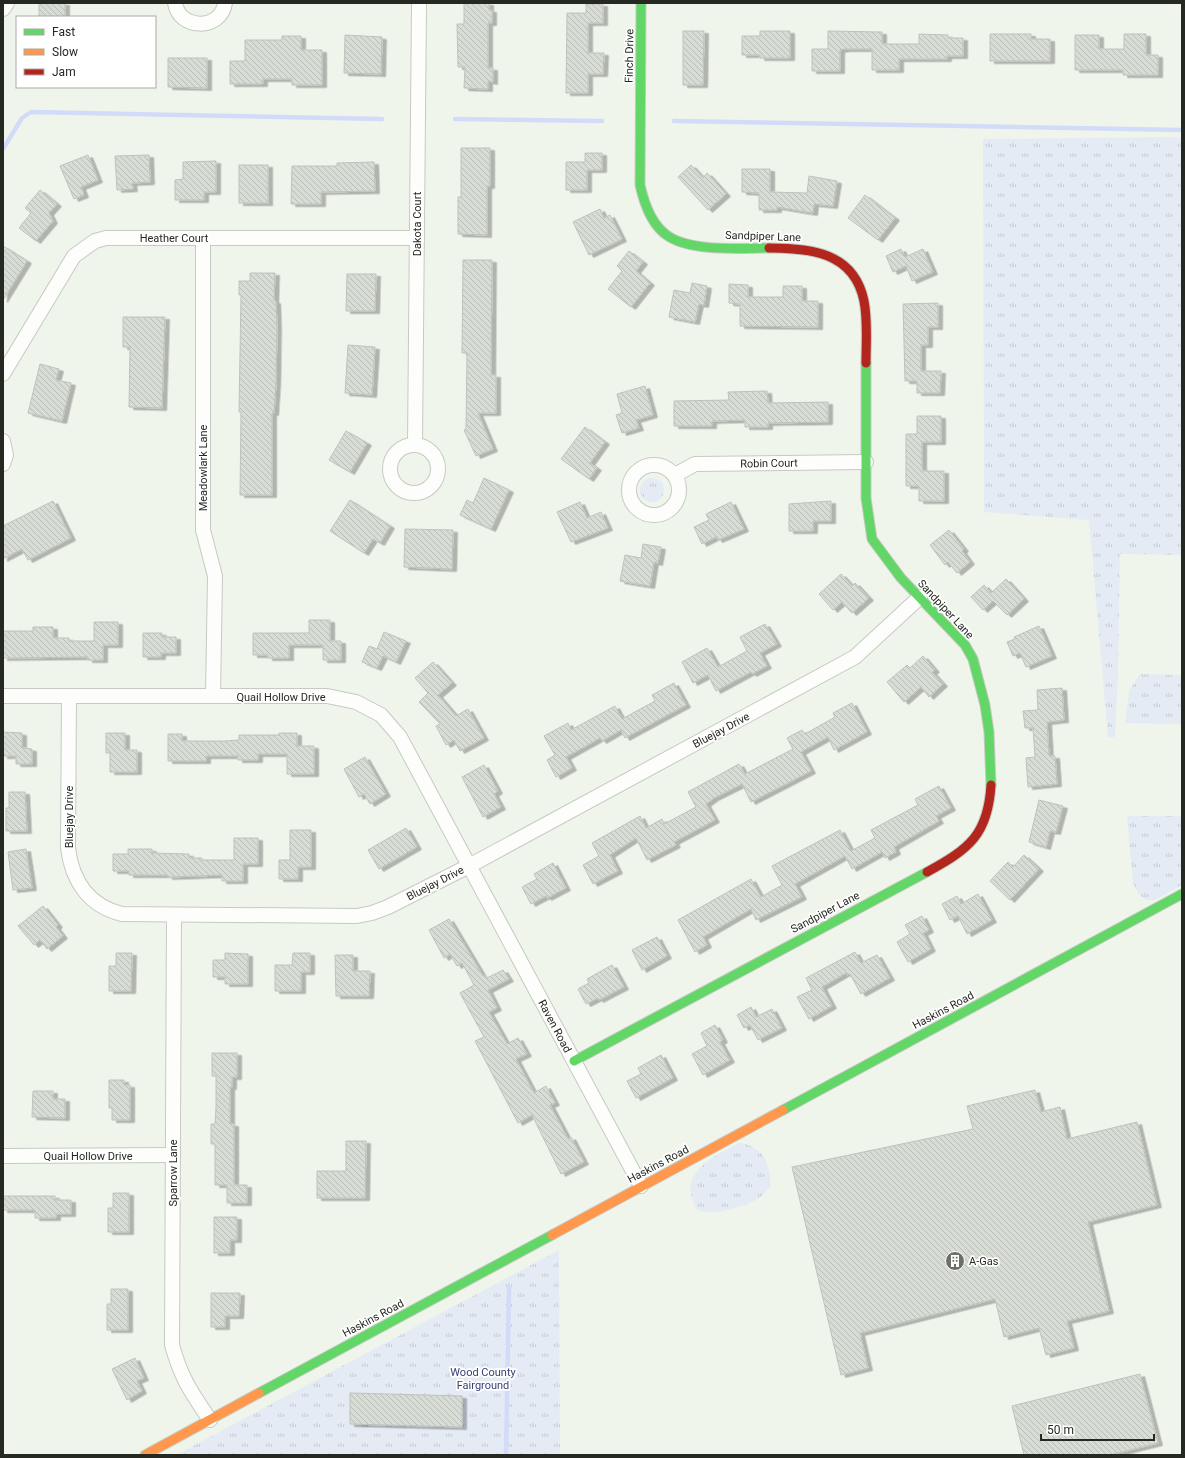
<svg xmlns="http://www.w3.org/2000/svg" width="1185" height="1458" font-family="Roboto,sans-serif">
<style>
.grass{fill:url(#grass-tufts)}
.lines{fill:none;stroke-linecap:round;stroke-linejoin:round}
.stream{stroke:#d2dcf8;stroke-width:4.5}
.building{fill:url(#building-back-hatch);stroke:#bec2bc;filter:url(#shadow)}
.street-casing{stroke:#c5cac2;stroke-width:16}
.fast-casing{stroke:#c5cac2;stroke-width:11}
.slow-casing{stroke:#c5cac2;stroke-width:11}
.jam-casing{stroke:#c5cac2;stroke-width:11}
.street{stroke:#fdfefc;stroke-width:14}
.fast{stroke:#63d668;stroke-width:9}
.slow{stroke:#ff974d;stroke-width:9}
.jam{stroke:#b3261e;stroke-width:9}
.labels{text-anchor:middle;stroke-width:3.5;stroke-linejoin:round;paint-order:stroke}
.street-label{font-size:11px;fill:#252922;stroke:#fff}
.poi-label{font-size:11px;fill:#252922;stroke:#fff;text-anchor:start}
.park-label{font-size:11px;fill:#374278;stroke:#fff}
</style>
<defs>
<pattern id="grass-tufts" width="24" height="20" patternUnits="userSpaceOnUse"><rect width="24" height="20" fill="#e4ebf4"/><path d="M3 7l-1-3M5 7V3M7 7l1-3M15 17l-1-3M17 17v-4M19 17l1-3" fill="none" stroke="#c3cad1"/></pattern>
<pattern id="building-back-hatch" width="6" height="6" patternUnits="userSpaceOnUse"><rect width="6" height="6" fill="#d7dcd5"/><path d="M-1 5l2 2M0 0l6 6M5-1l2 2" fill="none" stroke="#b8bdb7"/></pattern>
<filter id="shadow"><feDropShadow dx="4.5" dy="2.5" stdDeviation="0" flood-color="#0004"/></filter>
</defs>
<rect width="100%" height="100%" fill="#f0f5ec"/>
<g class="grass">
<path d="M 1182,137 L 1182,555 L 1120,554 L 1118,674 L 1115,737 L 1108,737 L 1089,520 L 984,512 L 983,139 Z"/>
<circle cx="652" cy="490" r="12"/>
<path d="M 1140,674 L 1182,675 L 1182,724 L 1125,723 L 1129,691 Z"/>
<path d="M 1127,816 L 1182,816 L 1182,885 L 1155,900 L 1147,900 L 1140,896 L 1133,884 Z"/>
<path d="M 739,1143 C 763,1145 772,1166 770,1187 C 766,1192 761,1197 756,1200 C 743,1207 710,1217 697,1210 C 694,1203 688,1191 691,1183 C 697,1163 722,1152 739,1143 Z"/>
<path d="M 559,1250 L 560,1455 L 176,1455 Z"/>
</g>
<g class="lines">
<g class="stream">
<path d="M 455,119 L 602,121"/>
<path d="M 674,121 L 1182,130"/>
<path d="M 3,149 L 22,118 L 31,112 L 382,119"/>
<path d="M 506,1455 L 509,1288"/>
</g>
</g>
<g class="building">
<rect x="39" y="3" width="26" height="14"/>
<path d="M 464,3 L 489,3 L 489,10 L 492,10 L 492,23 L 488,23 L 488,68 L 493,68 L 493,82 L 488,81 L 488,89 L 464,88 L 465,67 L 458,67 L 457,24 L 464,24 Z"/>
<path d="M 586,4 L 603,4 L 603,23 L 588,23 L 588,53 L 604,53 L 603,74 L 588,74 L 588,93 L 566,93 L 567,13 L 586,13 Z"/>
<path d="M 683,31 L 704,31 L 703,85 L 683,85 Z"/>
<path d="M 760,31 L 790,31 L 790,58 L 760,58 L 760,55 L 742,55 L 742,36 L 760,36 Z"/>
<path d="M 828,31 L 882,32 L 882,44 L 919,44 L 919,34 L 948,35 L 948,38 L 963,38 L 963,56 L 947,56 L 947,59 L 899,59 L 899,70 L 872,70 L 872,49 L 845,49 L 840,50 L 840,71 L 812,71 L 812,49 L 828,49 Z"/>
<path d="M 990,34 L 1031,34 L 1031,39 L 1050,39 L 1050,61 L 990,61 Z"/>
<path d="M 1124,34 L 1146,34 L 1146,55 L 1158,55 L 1158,75 L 1123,75 L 1123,70 L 1075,70 L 1075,35 L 1099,35 L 1099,49 L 1124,49 Z"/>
<path d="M 345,35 L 382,37 L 381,74 L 344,73 Z"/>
<path d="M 282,36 L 301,36 L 301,50 L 322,50 L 322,85 L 292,85 L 292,79 L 263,79 L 263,84 L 230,84 L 230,61 L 245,61 L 245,40 L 282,40 Z"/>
<path d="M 168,58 L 207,58 L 207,88 L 168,87 Z"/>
<path d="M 461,148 L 490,148 L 490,186 L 487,186 L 487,235 L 458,234 L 458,197 L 461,197 Z"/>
<path d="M 585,153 L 602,153 L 602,170 L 587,170 L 587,190 L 566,190 L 566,162 L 585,162 Z"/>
<path d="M 88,155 L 98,180 L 81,187 L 84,195 L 74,199 L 60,166 Z"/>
<path d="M 149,155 L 150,182 L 132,183 L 133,189 L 117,190 L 115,156 Z"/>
<path d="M 216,161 L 216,192 L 204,192 L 204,200 L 175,200 L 175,180 L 183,179 L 183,162 Z"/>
<path d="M 374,162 L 375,191 L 321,192 L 321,204 L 291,204 L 292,166 L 337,166 L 337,163 Z"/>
<rect x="239" y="165" width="29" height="38"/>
<path d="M 691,165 L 703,178 L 707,173 L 726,194 L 708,210 L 678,177 Z"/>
<path d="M 742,169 L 770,169 L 770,192 L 807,193 L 809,176 L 837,181 L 833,206 L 814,204 L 813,213 L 777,207 L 777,210 L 759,210 L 759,193 L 742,192 Z"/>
<path d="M 40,190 L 57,204 L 49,213 L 53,221 L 36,241 L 19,228 L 31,213 L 25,208 Z"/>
<path d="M 865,195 L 895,218 L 878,240 L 848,218 Z"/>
<path d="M 600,209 L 604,218 L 610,215 L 622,239 L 589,255 L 573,222 Z"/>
<path d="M 3,246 L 27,261 L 3,300 Z"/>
<path d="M 901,249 L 905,257 L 923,249 L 933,272 L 912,281 L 906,266 L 893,272 L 886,256 Z"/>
<path d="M 629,251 L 643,262 L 636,271 L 650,283 L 631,307 L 608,289 L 622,271 L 617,266 Z"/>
<path d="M 463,260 L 492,260 L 491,375 L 496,375 L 496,413 L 478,413 L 493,449 L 476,456 L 464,430 L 466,429 L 467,353 L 462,353 Z"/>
<path d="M 250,273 L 275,273 L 274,301 L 276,301 L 277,327 L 276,384 L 274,413 L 272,413 L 272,495 L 240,495 L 241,412 L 239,412 L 241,295 L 239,295 L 239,281 L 250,281 Z"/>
<path d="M 347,274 L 376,274 L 375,311 L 346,311 Z"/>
<path d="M 692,283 L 707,286 L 704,305 L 699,304 L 695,322 L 669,317 L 674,290 L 690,293 Z"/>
<path d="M 729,284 L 748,285 L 748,297 L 783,297 L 783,286 L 802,286 L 802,301 L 818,301 L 818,327 L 740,326 L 740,304 L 729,303 Z"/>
<path d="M 938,303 L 938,327 L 928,327 L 928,345 L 921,345 L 921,371 L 941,371 L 940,393 L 917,393 L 917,381 L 905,381 L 903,304 Z"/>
<path d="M 123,317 L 165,317 L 162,408 L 129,407 L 130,347 L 123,347 Z"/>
<path d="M 348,345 L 375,347 L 372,395 L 345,393 Z"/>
<path d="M 40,364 L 59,369 L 56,380 L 71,383 L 62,421 L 28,413 Z"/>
<path d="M 645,386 L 653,415 L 636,420 L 639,428 L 622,433 L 616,415 L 622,413 L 617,394 Z"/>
<path d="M 767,391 L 768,403 L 828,402 L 828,422 L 768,423 L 768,427 L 745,427 L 745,420 L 712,421 L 712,426 L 674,426 L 674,401 L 729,400 L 728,392 Z"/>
<path d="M 917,416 L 941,416 L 941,442 L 922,442 L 922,467 L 923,471 L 944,471 L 944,501 L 919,501 L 919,486 L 906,486 L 906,434 L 917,434 Z"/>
<path d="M 585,427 L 605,442 L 590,463 L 597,468 L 589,479 L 561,459 Z"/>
<path d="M 346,431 L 367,443 L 350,472 L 329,460 Z"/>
<path d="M 484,478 L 509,490 L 491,529 L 460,515 L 467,500 L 473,503 Z"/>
<path d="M 350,500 L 390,526 L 380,543 L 373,539 L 364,553 L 330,531 Z"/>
<path d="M 53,501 L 71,538 L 28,560 L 22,549 L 3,559 L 3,526 Z"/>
<path d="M 831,501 L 831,521 L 813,521 L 813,531 L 789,531 L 789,504 Z"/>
<path d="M 580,502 L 587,518 L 601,512 L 608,528 L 571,542 L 557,512 Z"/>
<path d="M 731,502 L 744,529 L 718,540 L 716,537 L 702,544 L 694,527 L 709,520 L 706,514 Z"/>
<path d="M 405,529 L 453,530 L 452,569 L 404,567 Z"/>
<path d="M 949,530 L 964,549 L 962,551 L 970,562 L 957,573 L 948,562 L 945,565 L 930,545 Z"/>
<path d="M 643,544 L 661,547 L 658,563 L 654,562 L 650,586 L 620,581 L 625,555 L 641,558 Z"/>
<path d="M 841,574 L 852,586 L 855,583 L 869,598 L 852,613 L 842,602 L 833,610 L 819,594 Z"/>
<path d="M 1006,579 L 1024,599 L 1007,615 L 993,601 L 983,610 L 971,597 L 984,585 L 991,593 Z"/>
<path d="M 309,620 L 330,620 L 330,641 L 341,641 L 341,660 L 323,660 L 323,645 L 289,645 L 289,658 L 268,658 L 268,655 L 253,655 L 253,633 L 309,633 Z"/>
<path d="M 94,622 L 118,622 L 118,645 L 103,645 L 103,660 L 88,660 L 88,657 L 3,658 L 3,631 L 33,631 L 33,627 L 53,627 L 53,638 L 69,638 L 69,641 L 94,641 Z"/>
<path d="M 765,624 L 777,644 L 760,653 L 767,666 L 752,674 L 751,672 L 716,691 L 708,675 L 693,683 L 682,662 L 707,648 L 718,667 L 747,651 L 740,637 Z"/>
<path d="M 1039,626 L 1052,656 L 1026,667 L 1020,653 L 1013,656 L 1007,642 L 1015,639 L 1014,637 Z"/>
<path d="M 384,632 L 406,641 L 396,662 L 383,656 L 377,668 L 362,662 L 369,646 L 377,649 Z"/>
<path d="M 143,633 L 162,633 L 162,637 L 176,637 L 176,653 L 161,653 L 161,657 L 143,657 Z"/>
<path d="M 923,656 L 935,670 L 932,672 L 943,684 L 929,697 L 921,687 L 904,702 L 887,682 L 907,665 L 910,668 Z"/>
<path d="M 433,662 L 452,683 L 438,695 L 456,716 L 468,709 L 484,738 L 460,751 L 454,740 L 446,745 L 436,726 L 440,724 L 419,702 L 428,693 L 415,678 Z"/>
<path d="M 674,683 L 686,705 L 625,738 L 621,730 L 602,741 L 600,738 L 566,757 L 572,768 L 556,777 L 547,760 L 555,755 L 544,736 L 568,723 L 571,730 L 615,706 L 622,719 L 655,701 L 652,695 Z"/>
<path d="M 1062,688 L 1064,720 L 1047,722 L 1049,756 L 1055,756 L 1057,784 L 1028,787 L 1026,758 L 1035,757 L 1033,728 L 1025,728 L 1023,711 L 1038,710 L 1037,690 Z"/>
<path d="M 852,703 L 867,732 L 834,750 L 828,737 L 801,752 L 811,771 L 751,802 L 742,784 L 714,798 L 706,804 L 715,820 L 674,842 L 676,845 L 647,860 L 636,838 L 610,855 L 618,871 L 593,884 L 583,865 L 599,856 L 592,843 L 640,816 L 646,828 L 662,819 L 664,824 L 696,807 L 688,792 L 739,764 L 745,774 L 793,749 L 787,738 L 802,730 L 805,734 L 835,717 L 833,713 Z"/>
<path d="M 3,732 L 22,733 L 22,748 L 32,749 L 32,764 L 16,764 L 16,756 L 3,756 Z"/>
<path d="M 106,733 L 125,733 L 125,750 L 137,750 L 137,772 L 110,772 L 110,753 L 106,753 Z"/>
<path d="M 279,733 L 297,733 L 297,746 L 314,746 L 314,774 L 287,774 L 287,754 L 258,754 L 258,760 L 238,760 L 238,756 L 206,756 L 206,761 L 168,761 L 168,734 L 182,734 L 182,741 L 224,741 L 239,740 L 239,735 L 279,735 Z"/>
<path d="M 365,757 L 386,794 L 370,804 L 364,794 L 359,797 L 344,769 Z"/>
<path d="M 484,765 L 498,791 L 494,794 L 501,807 L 483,817 L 462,777 Z"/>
<path d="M 939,786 L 951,808 L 936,816 L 939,821 L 894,847 L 896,852 L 885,858 L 882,852 L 852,869 L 845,856 L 795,884 L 802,897 L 756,920 L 751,909 L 703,937 L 707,945 L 695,952 L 678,920 L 751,879 L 761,897 L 782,885 L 772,866 L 840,830 L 851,851 L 875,838 L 871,830 L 918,805 L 915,799 Z"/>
<path d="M 9,792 L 25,792 L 27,831 L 6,831 L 6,808 L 9,808 Z"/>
<path d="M 1039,800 L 1063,806 L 1056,832 L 1050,831 L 1046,847 L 1029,842 Z"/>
<path d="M 406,828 L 417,847 L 379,869 L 368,850 Z"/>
<path d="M 290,830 L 311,830 L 311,867 L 298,867 L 298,879 L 279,879 L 279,860 L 290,860 Z"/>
<path d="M 234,838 L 258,838 L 258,864 L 243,864 L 243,881 L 222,881 L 222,875 L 168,877 L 168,875 L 129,875 L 129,871 L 113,871 L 113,854 L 128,854 L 128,849 L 152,849 L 152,853 L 189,854 L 189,858 L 202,858 L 202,860 L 234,860 Z"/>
<path d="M 26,849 L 32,888 L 13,890 L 8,852 Z"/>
<path d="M 1024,855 L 1039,869 L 1010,900 L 990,881 L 1008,862 L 1013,867 Z"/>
<path d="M 553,863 L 566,888 L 547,898 L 546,896 L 531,904 L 522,887 L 537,879 L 534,874 Z"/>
<path d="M 978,894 L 992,920 L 967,934 L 958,916 L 950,920 L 942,904 L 957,896 L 961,904 Z"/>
<path d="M 43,906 L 58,925 L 56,927 L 63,936 L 47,949 L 40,940 L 34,945 L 18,926 Z"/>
<path d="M 922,916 L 929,930 L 923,933 L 931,949 L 908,962 L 897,942 L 910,934 L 905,925 Z"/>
<path d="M 449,919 L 483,976 L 485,975 L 487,978 L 503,970 L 509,979 L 488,990 L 497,1008 L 489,1012 L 507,1044 L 518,1038 L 527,1054 L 516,1059 L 534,1093 L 546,1086 L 555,1103 L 550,1105 L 568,1139 L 571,1137 L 584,1162 L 561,1174 L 532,1115 L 518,1123 L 475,1041 L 484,1037 L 460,993 L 474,985 L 462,963 L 457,966 L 450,954 L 444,958 L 429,930 Z"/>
<path d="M 657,937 L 667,956 L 642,970 L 632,950 Z"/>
<path d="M 855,952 L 861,963 L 877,955 L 890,978 L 861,994 L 850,974 L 847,975 L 846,973 L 822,987 L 832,1006 L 809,1019 L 797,997 L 812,990 L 806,978 Z"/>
<path d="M 116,953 L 132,953 L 131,991 L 109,991 L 109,966 L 116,966 Z"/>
<path d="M 225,953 L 248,954 L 248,984 L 225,984 L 225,977 L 213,977 L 213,960 L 225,960 Z"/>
<path d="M 293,953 L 310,953 L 310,972 L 301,972 L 301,991 L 275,991 L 275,965 L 292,965 Z"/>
<path d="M 335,955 L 353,955 L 353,971 L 370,971 L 369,996 L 336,996 Z"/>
<path d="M 612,965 L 624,987 L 599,1000 L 598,998 L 586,1004 L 578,989 L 589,983 L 587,979 Z"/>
<path d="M 751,1007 L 756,1017 L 772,1009 L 782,1028 L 758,1040 L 750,1025 L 744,1028 L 737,1015 Z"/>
<path d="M 715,1025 L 723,1040 L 720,1042 L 730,1060 L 703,1075 L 692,1054 L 707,1046 L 701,1033 Z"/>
<path d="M 212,1053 L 237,1053 L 237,1077 L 232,1077 L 232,1087 L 230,1087 L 230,1124 L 234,1124 L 234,1185 L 247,1185 L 247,1203 L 227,1203 L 227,1185 L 215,1185 L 215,1144 L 211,1144 L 211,1124 L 215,1124 L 216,1108 L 216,1076 L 212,1076 Z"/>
<path d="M 661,1055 L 673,1078 L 636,1098 L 627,1081 L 641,1074 L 638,1068 Z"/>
<path d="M 109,1080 L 124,1080 L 124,1085 L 130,1085 L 130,1120 L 112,1120 L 112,1108 L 109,1108 Z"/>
<path d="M 1035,1090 L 1041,1112 L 1060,1107 L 1067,1139 L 1137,1122 L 1157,1205 L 1088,1222 L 1109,1311 L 1067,1321 L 1074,1348 L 1046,1355 L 1039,1328 L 1004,1337 L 995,1299 L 860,1333 L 868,1368 L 841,1375 L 792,1167 L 973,1129 L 967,1106 Z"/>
<path d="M 33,1091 L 53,1091 L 53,1099 L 65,1099 L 65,1118 L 32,1117 Z"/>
<path d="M 346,1141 L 366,1141 L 365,1198 L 317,1198 L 317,1171 L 346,1171 Z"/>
<path d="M 113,1193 L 129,1193 L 129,1232 L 108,1232 L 108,1208 L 113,1208 Z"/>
<path d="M 3,1196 L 55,1196 L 55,1200 L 71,1200 L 71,1214 L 56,1214 L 56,1218 L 35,1218 L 35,1210 L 3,1210 Z"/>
<path d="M 214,1217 L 237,1217 L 237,1240 L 230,1240 L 230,1253 L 214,1253 Z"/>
<path d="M 111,1289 L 128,1289 L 128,1330 L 107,1330 L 107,1304 L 111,1304 Z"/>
<path d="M 211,1293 L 240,1293 L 239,1316 L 225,1316 L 225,1327 L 211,1327 Z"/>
<path d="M 135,1358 L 144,1378 L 137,1381 L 142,1391 L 127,1400 L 112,1369 Z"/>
<path d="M 1140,1374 L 1158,1443 L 1110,1455 L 1024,1455 L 1012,1406 Z"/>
<path d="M 350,1393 L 462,1396 L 462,1427 L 350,1424 Z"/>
</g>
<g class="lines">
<defs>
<g id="street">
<path d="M 175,3 C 179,30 221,31 225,3"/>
<path d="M 3,9 L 7,3"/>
<path d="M 203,238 L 203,530 L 215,576 L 213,696"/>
<path d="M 3,374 L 74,256 L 95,241 L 106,238 L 417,238"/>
<path d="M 3,441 L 6,455 L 3,464"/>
<path d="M 415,445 L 419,3"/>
<circle cx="414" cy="469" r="24"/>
<circle cx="654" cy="490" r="25"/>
<path d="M 675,475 L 695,464 L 866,462"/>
<path d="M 3,696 L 327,696 L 356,702 L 381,715 L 400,737 L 641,1186"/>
<path d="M 69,696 L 68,848 C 72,881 89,906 122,914 L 357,916 L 372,913 L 388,907 L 469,866 L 855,657 L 920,597"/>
<path d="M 174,916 L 172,1345 C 181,1378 191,1392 210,1420"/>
<path d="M 3,1156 L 173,1155"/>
</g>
<g id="fast">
<path d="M 641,3 L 640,185 C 644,203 651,225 668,236 C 692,252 740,248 769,248"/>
<path d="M 866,363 L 866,498 L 872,539 L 901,578 L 965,645 L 973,659 L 985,705 L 989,732 L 991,785"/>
<path d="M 574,1061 L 927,872"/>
<path d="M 783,1110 L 1182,894"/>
<path d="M 259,1393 L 552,1235"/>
</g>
<g id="slow">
<path d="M 552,1235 L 783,1110"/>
<path d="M 145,1455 L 259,1393"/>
</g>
<g id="jam">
<path d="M 769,248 C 810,248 854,252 864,301 C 868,321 866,342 866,363"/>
<path d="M 927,872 C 969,849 988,835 991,785"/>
</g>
</defs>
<use href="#street" class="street-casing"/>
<use href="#fast" class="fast-casing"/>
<use href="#slow" class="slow-casing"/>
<use href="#jam" class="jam-casing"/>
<use href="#street" class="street"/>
<use href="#fast" class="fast"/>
<use href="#slow" class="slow"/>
<use href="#jam" class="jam"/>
</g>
<defs>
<symbol id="building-disc" viewBox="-11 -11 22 22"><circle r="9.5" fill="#6c7069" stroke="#fff"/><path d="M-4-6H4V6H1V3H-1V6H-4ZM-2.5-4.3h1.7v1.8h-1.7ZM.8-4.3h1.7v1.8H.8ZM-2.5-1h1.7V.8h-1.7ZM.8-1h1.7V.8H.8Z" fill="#fff"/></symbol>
</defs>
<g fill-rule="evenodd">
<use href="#building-disc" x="944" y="1250" width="22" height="22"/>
</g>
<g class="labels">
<g class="street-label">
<text transform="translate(629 56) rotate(-89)" y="4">Finch Drive</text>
<text transform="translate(417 224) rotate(-90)" y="4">Dakota Court</text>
<text transform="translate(763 236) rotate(2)" y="4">Sandpiper Lane</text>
<text x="174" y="242">Heather Court</text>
<text transform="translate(769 463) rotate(-1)" y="4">Robin Court</text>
<text transform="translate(203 468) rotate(-90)" y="4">Meadowlark Lane</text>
<text transform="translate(946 609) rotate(47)" y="4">Sandpiper Lane</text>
<text x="281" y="701">Quail Hollow Drive</text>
<text transform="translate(721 730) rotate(-28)" y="4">Bluejay Drive</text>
<text transform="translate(69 817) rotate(-90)" y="4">Bluejay Drive</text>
<text transform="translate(435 883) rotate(-27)" y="4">Bluejay Drive</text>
<text transform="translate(825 912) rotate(-28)" y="4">Sandpiper Lane</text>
<text transform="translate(943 1010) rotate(-28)" y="4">Haskins Road</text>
<text transform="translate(555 1026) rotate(62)" y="4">Raven Road</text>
<text x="88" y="1160">Quail Hollow Drive</text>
<text transform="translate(658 1164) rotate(-28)" y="4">Haskins Road</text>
<text transform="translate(173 1173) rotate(-90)" y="4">Sparrow Lane</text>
<text transform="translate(373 1318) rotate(-28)" y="4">Haskins Road</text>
</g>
<g class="poi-label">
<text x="969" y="1265">A-Gas</text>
</g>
<g class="park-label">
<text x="483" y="1376">Wood County<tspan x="483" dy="13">Fairground</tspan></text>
</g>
</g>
<rect width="1185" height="1458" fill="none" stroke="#252922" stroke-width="8"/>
<rect x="16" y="16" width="140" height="72" fill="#ffffff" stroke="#a8a9a7"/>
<rect x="24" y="29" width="20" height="6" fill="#63d668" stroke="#a8a9a7"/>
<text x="52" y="36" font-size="12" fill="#252922">Fast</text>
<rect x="24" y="49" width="20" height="6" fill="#ff974d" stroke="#a8a9a7"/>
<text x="52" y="56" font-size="12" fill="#252922">Slow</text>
<rect x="24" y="69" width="20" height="6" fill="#b3261e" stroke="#a8a9a7"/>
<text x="52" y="76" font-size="12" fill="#252922">Jam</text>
<path d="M1041 1434v6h113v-6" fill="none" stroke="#252922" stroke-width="2"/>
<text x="1047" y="1434" font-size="12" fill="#252922" stroke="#ffffff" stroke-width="3" paint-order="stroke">50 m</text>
</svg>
